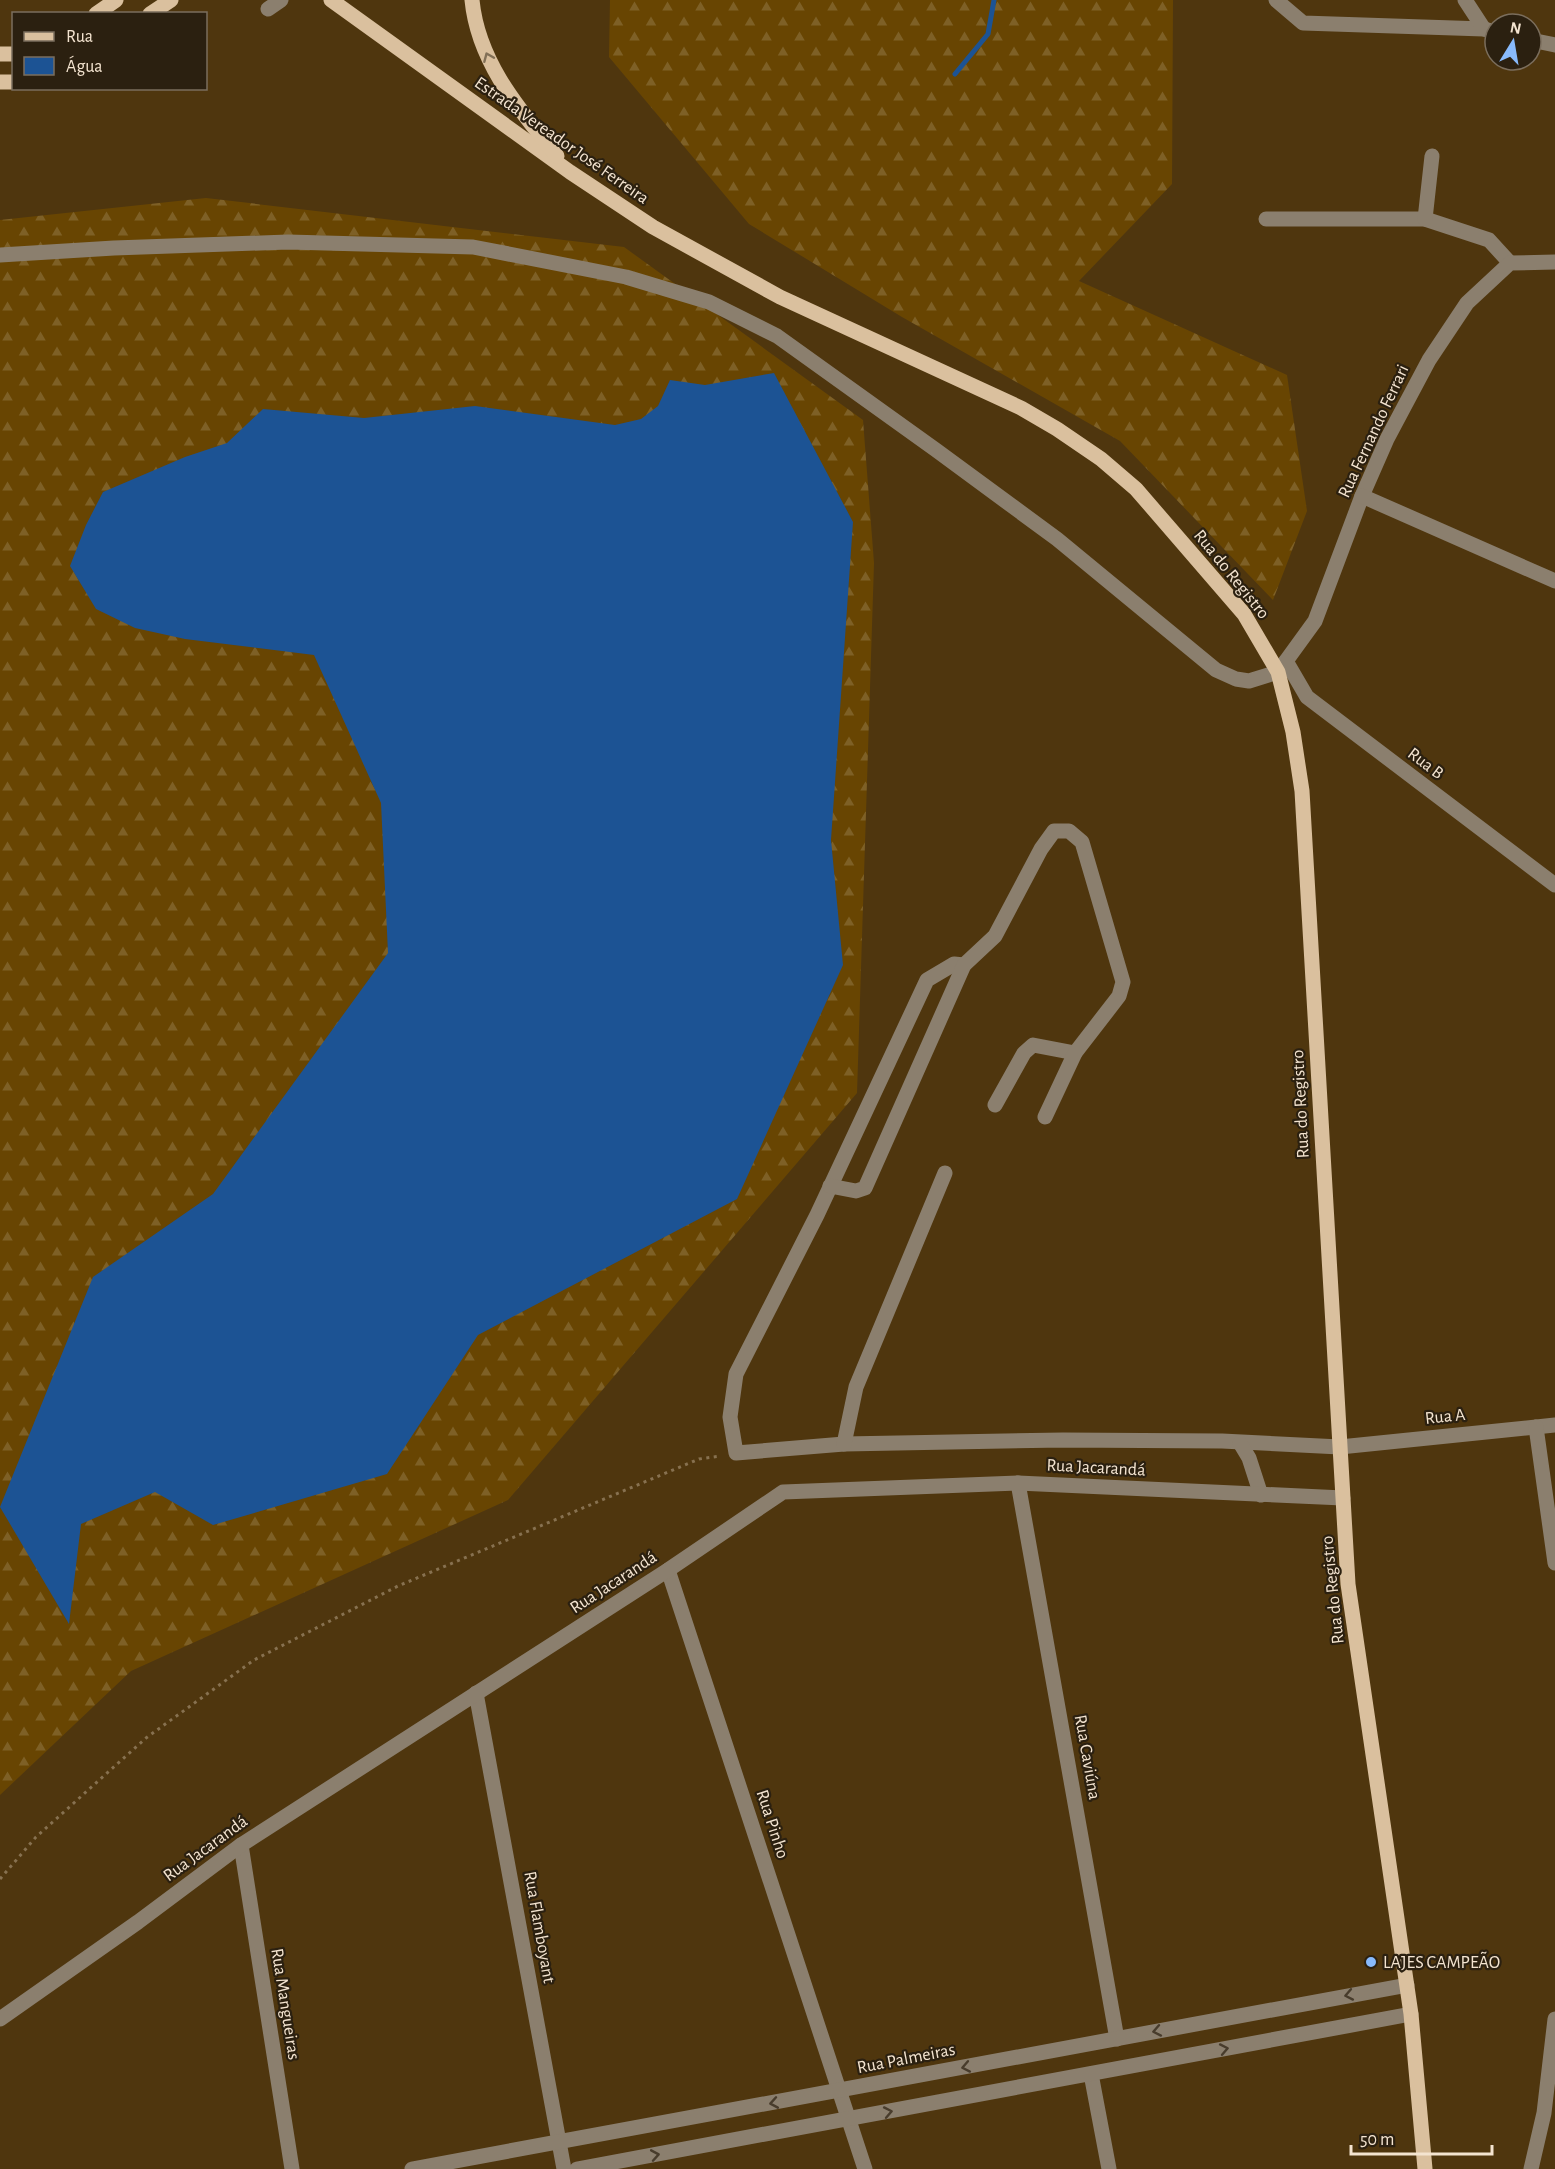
<svg xmlns="http://www.w3.org/2000/svg" width="1555" height="2169" font-family="'Alegreya Sans',sans-serif">
<style>
.forest{fill:url(#forest-firs)}
.water{fill:#1c5394}
.lines{fill:none;stroke-linecap:round;stroke-linejoin:round}
.stream{stroke:#1c5394;stroke-width:5}
.path{stroke:#877150;stroke-width:3;stroke-dasharray:3 4.5;stroke-linecap:butt}
.minor{stroke:#8b7f6e;stroke-width:15}
.major{stroke:#dac09e;stroke-width:15}
.oneway{stroke:#827057}
.oneway2{stroke:#483c2c}
.poi-dot{fill:#88bafc;stroke:#2b2010;stroke-width:2}
.labels{text-anchor:middle;stroke-width:4.5;stroke-linejoin:round;paint-order:stroke}
.street-label{font-size:18px;fill:#f4e4d0;stroke:#2b2010}
.poi-label{font-size:18px;fill:#f4e4d0;stroke:#2b2010;text-anchor:start}
</style>
<defs>
<pattern id="forest-firs" width="22" height="20" patternUnits="userSpaceOnUse" patternTransform="scale(1.5)"><rect width="22" height="20" fill="#684502"/><path d="M5 1l3.5 6h-7zM16 11l3.5 6h-7z" fill="#7e6026"/></pattern>
</defs>
<rect width="100%" height="100%" fill="#4f360e"/>
<g class="forest">
<path d="M 610,0 L 1173,0 L 1172,184 L 1079,281 L 1287,375 L 1307,511 L 1273,600 L 1120,441 L 902,317 L 749,224 L 609,57 Z"/>
<path d="M 206,198 L 624,247 L 863,420 L 874,563 L 857,1093 L 508,1500 L 131,1671 L 0,1795 L 0,220 Z"/>
</g>
<path class="water" d="M 774,373 L 853,522 L 831,840 L 843,965 L 737,1199 L 478,1335 L 387,1474 L 213,1525 L 155,1492 L 81,1524 L 69,1624 L 0,1507 L 93,1277 L 213,1194 L 388,953 L 381,803 L 314,655 L 185,639 L 135,628 L 96,609 L 70,566 L 86,525 L 103,492 L 185,457 L 227,443 L 263,409 L 364,418 L 475,406 L 615,425 L 641,419 L 658,406 L 670,380 L 705,385 Z"/>
<g class="lines">
<path class="stream" d="M 955,74 L 988,34 L 994,0"/>
<path class="path" d="M 0,1879 L 36,1837 L 146,1738 L 254,1660 L 398,1586 L 699,1459 L 721,1456"/>
<g class="minor">
<path d="M 1276,0 L 1303,23 L 1484,29 L 1495,32"/>
<path d="M 1465,0 L 1484,29"/>
<path d="M 268,9 L 281,0"/>
<path d="M 1531,40 L 1555,45"/>
<path d="M 1266,219 L 1425,219 L 1489,240 L 1510,263"/>
<path d="M 1425,219 L 1432,156"/>
<path d="M 0,255 L 114,248 L 288,242 L 473,247 L 626,277 L 709,302 L 777,336 L 936,450 L 1057,539 L 1216,670 L 1236,679 L 1249,681 L 1278,672 L 1286,661 L 1315,621 L 1362,496 L 1387,439 L 1429,360 L 1467,303 L 1510,263 L 1555,262"/>
<path d="M 1362,496 L 1555,581"/>
<path d="M 1286,661 L 1307,697 L 1555,885"/>
<path d="M 964,965 L 954,964 L 927,980 L 817,1215 L 736,1374 L 730,1417 L 736,1453 L 844,1444 L 1063,1440 L 1222,1441 L 1340,1447 L 1555,1425"/>
<path d="M 995,1105 L 1024,1053 L 1033,1045 L 1075,1053"/>
<path d="M 830,1186 L 856,1191 L 865,1188 L 964,965 L 995,936 L 1041,849 L 1054,831 L 1069,831 L 1082,842 L 1123,982 L 1119,996 L 1075,1053 L 1045,1117"/>
<path d="M 1536,1427 L 1555,1563"/>
<path d="M 1240,1443 L 1249,1458 L 1261,1495"/>
<path d="M 844,1444 L 856,1387 L 945,1173"/>
<path d="M 1018,1483 L 1117,2039"/>
<path d="M 668,1570 L 865,2169"/>
<path d="M 476,1693 L 564,2169"/>
<path d="M 241,1845 L 292,2169"/>
<path d="M 0,2019 L 138,1922 L 241,1845 L 668,1570 L 783,1492 L 1018,1483 L 1343,1498"/>
<path d="M 1091,2074 L 1109,2169"/>
<path d="M 412,2169 L 1407,1985"/>
<path d="M 577,2169 L 1411,2014"/>
<path d="M 1531,2169 L 1544,2113 L 1555,2019"/>
</g>
<g class="major">
<path d="M 331,0 L 570,172 L 653,227 L 780,297 L 1021,408 L 1057,429 L 1101,459 L 1136,489 L 1244,614 L 1278,672 L 1293,732 L 1302,791 L 1348,1584 L 1411,2014 L 1425,2169"/>
<path d="M 472,0 C 478,62 519,109 557,156"/>
<path d="M 96,14 L 116,0"/>
<path d="M 150,14 L 171,0"/>
<path d="M 0,54 L 14,54"/>
<path d="M 0,82 L 14,82"/>
</g>
</g>
<defs><path id="oneway-chevron" d="M-2-3.5L2.5 0L-2 3.5" fill="none" stroke-width="1.6" stroke-linecap="round" stroke-linejoin="round" transform="scale(1.5)"/></defs>
<use class="oneway" href="#oneway-chevron" transform="translate(488 57) rotate(-113)"/>
<g class="oneway2">
<use href="#oneway-chevron" transform="translate(1349 1995) rotate(169)"/>
<use href="#oneway-chevron" transform="translate(1157 2031) rotate(169)"/>
<use href="#oneway-chevron" transform="translate(1224 2049) rotate(-11)"/>
<use href="#oneway-chevron" transform="translate(966 2067) rotate(169)"/>
<use href="#oneway-chevron" transform="translate(774 2103) rotate(170)"/>
<use href="#oneway-chevron" transform="translate(888 2112) rotate(-11)"/>
<use href="#oneway-chevron" transform="translate(655 2155) rotate(-10)"/>
</g>
<circle class="poi-dot" cx="1371" cy="1962" r="6"/>
<g class="labels">
<g class="street-label">
<text transform="translate(562 140) rotate(35)" y="6">Estrada Vereador José Ferreira</text>
<text transform="translate(1373 431) rotate(-65)" y="6">Rua Fernando Ferrari</text>
<text transform="translate(1232 574) rotate(51)" y="6">Rua do Registro</text>
<text transform="translate(1426 763) rotate(37)" y="6">Rua B</text>
<text transform="translate(1300 1104) rotate(-93)" y="6">Rua do Registro</text>
<text transform="translate(1445 1416) rotate(-6)" y="6">Rua A</text>
<text transform="translate(1096 1467) rotate(3)" y="6">Rua Jacarandá</text>
<text transform="translate(613 1582) rotate(-33)" y="6">Rua Jacarandá</text>
<text transform="translate(1332 1590) rotate(-96)" y="6">Rua do Registro</text>
<text transform="translate(1088 1757) rotate(80)" y="6">Rua Caviúna</text>
<text transform="translate(773 1824) rotate(72)" y="6">Rua Pinho</text>
<text transform="translate(205 1848) rotate(-36)" y="6">Rua Jacarandá</text>
<text transform="translate(540 1927) rotate(80)" y="6">Rua Flamboyant</text>
<text transform="translate(286 2004) rotate(81)" y="6">Rua Mangueiras</text>
<text transform="translate(906 2058) rotate(-11)" y="6">Rua Palmeiras</text>
</g>
<g class="poi-label">
<text x="1383" y="1968">LAJES CAMPEÃO</text>
</g>
</g>
<rect x="12" y="12" width="195" height="78" fill="#2b2010" stroke="#7b6e5d" stroke-width="1.5"/>
<rect x="24" y="32" width="30" height="9" fill="#dac09e" stroke="#7b6e5d" stroke-width="1.5"/>
<text x="66" y="42" font-size="18" fill="#f4e4d0">Rua</text>
<rect x="24" y="57" width="30" height="18" fill="#1c5394" stroke="#7b6e5d" stroke-width="1.5"/>
<text x="66" y="72" font-size="18" fill="#f4e4d0">Água</text>
<g transform="translate(1513 42) rotate(11)"><circle r="28" fill="#2b2010" stroke="#7b6e5d" stroke-width="1.5"/>
<path d="M0-4.5L10 22L0 15L-10 22Z" fill="#88bafc"/>
<text y="-9" font-size="16" font-weight="bold" text-anchor="middle" fill="#f4e4d0">N</text>
</g>
<path d="M1351 2145v9h141v-9" fill="none" stroke="#f4e4d0" stroke-width="3"/>
<text x="1360" y="2145" font-size="18" fill="#f4e4d0" stroke="#2b2010" stroke-width="4.5" paint-order="stroke">50 m</text>
</svg>
